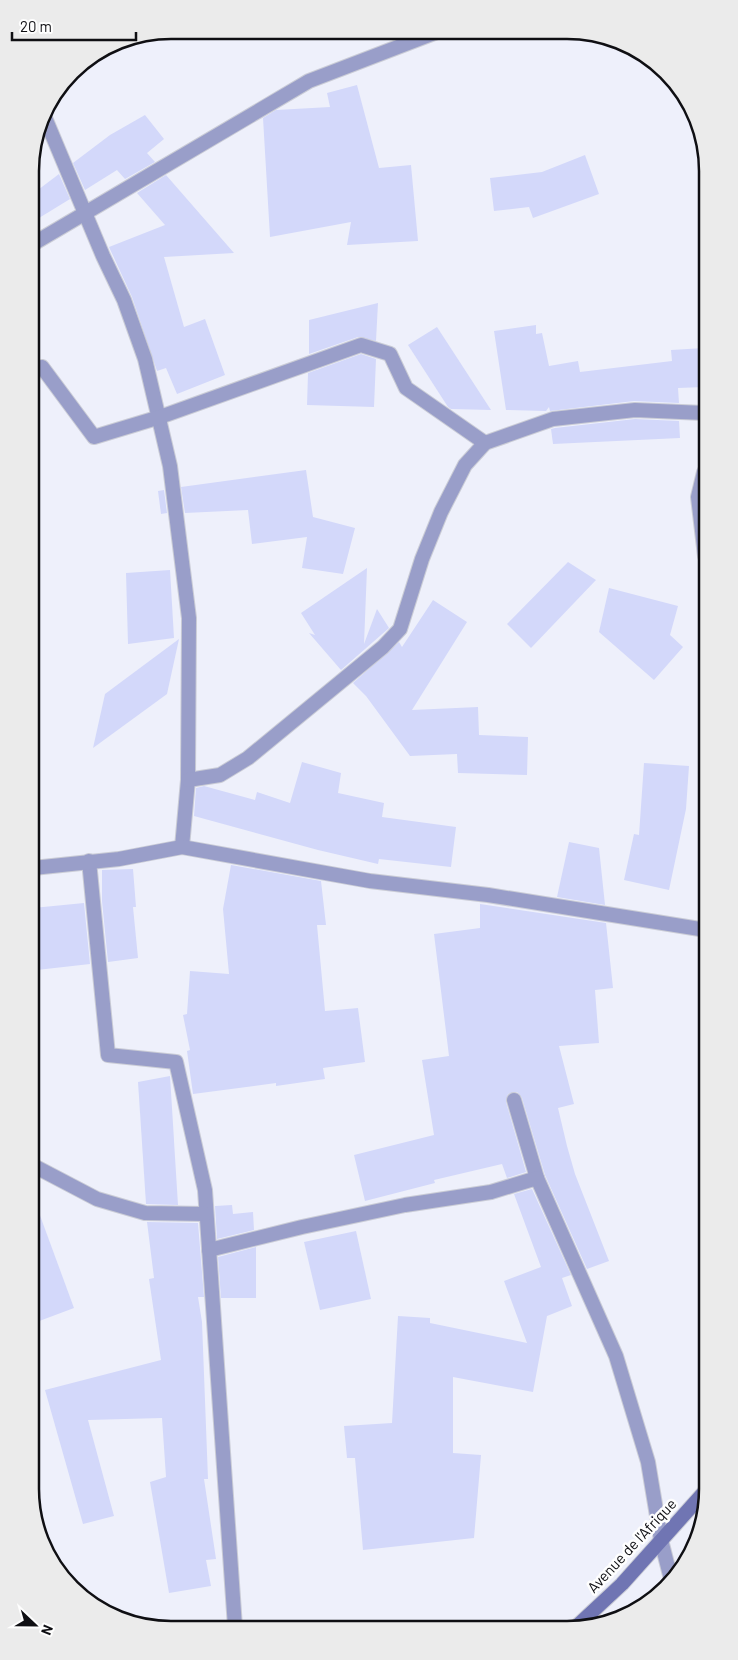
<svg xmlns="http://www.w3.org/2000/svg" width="738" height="1660" font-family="Barlow,sans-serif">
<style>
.building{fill:#d3d8fa}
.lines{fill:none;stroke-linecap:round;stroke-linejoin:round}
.minor-casing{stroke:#caccd6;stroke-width:16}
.secondary-casing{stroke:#caccd6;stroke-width:16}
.minor{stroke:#999ec9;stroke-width:14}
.secondary{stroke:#7075b3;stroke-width:14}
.labels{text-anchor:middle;stroke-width:5;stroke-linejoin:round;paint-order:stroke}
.street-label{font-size:15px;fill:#0f0f13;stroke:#fefefe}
.rim{fill:none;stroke:#0f0f13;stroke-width:2.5}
</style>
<rect width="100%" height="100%" fill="#eef0fb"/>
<g class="building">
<path d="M 357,85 L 379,168 L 411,165 L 418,241 L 347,245 L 351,222 L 270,237 L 263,118 L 276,110 L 330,107 L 327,93 Z"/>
<path d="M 145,115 L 164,139 L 147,153 L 155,162 L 125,179 L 117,170 L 85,190 L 73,163 L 110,135 Z"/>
<path d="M 585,155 L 599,194 L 533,218 L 529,207 L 494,211 L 490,178 L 542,172 Z"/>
<path d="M 59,174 L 70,199 L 39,218 L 30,205 L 30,196 Z"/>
<path d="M 166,175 L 234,253 L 164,257 L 184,327 L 205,319 L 225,375 L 177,394 L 166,368 L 157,371 L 132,297 L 109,247 L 165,225 L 137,193 Z"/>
<path d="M 378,303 L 376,341 L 358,337 L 309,354 L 309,320 Z"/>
<path d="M 536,325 L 536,334 L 542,333 L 549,366 L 578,361 L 580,372 L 672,361 L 671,350 L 704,348 L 704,387 L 678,388 L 679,403 L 634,401 L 550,411 L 549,407 L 546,411 L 506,410 L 494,331 Z"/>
<path d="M 437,327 L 491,410 L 451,409 L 448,407 L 408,345 Z"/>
<path d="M 361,354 L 376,359 L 374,407 L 307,405 L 308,373 Z"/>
<path d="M 635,419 L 679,421 L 680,438 L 553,444 L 551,429 L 555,428 Z"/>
<path d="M 306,470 L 313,517 L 355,528 L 343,574 L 302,568 L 307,537 L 252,544 L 248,510 L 185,513 L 181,487 Z"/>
<path d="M 164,490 L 167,513 L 161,514 L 158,491 Z"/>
<path d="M 568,562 L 596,580 L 531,648 L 507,624 Z"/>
<path d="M 367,568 L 364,644 L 377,609 L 389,628 L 341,670 L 309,633 L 315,635 L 301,613 Z"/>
<path d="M 170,570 L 174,638 L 128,644 L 126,573 Z"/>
<path d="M 609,588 L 678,606 L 670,635 L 683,647 L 654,680 L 599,632 Z"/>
<path d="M 433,600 L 467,622 L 412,710 L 478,707 L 479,735 L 528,737 L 527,775 L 458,773 L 457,754 L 410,756 L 366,696 L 353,683 L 399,642 L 402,647 Z"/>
<path d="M 179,639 L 167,694 L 93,748 L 105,694 Z"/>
<path d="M 302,762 L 341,773 L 338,793 L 384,803 L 382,817 L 456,827 L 451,867 L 379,859 L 378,864 L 318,850 L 194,816 L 196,788 L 204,786 L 255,800 L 257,792 L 290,803 Z"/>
<path d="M 644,763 L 689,766 L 686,809 L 669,890 L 624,880 L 634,834 L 639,835 Z"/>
<path d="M 569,842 L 599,848 L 605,905 L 557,897 Z"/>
<path d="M 231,865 L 321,881 L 326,925 L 317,925 L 325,1011 L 358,1008 L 365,1062 L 323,1068 L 325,1079 L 276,1086 L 276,1083 L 193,1094 L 187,1051 L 190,1050 L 183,1015 L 187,1014 L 190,971 L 229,974 L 223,909 Z"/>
<path d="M 133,869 L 136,907 L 133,907 L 138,958 L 108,962 L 102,901 L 102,870 Z"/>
<path d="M 84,903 L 90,964 L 37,970 L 33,908 Z"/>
<path d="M 480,904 L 606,923 L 613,988 L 595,990 L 599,1043 L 559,1046 L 574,1104 L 558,1108 L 567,1146 L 575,1174 L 609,1261 L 587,1269 L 545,1175 L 522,1098 L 517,1092 L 508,1094 L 506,1102 L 526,1172 L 507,1178 L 502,1164 L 434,1180 L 435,1183 L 365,1201 L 354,1155 L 434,1135 L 422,1060 L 449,1056 L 434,934 L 480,928 Z"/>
<path d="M 170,1076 L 178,1205 L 146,1204 L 138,1082 Z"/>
<path d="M 532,1189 L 571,1275 L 562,1278 L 572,1306 L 547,1316 L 533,1392 L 453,1377 L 453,1453 L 481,1455 L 474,1538 L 363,1550 L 355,1458 L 347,1458 L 344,1426 L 392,1423 L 398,1316 L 430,1318 L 430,1323 L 527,1343 L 504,1281 L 541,1267 L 514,1194 Z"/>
<path d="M 232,1205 L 233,1214 L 253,1212 L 254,1230 L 217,1239 L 215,1206 Z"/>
<path d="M 34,1210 L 38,1210 L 74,1308 L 34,1323 Z"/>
<path d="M 147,1222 L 198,1223 L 204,1297 L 198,1297 L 202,1322 L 208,1479 L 204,1479 L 216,1559 L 206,1560 L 211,1586 L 169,1593 L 150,1482 L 166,1477 L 162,1418 L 88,1420 L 114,1516 L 83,1524 L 45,1390 L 161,1360 L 149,1279 L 154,1278 Z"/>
<path d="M 356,1231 L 371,1299 L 320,1310 L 304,1242 Z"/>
<path d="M 256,1247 L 256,1298 L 221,1298 L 218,1257 Z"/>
</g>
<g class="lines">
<defs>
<g id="minor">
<path d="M 43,113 L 103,256 L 124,300 L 145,359 L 170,466 L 189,618 L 188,780 L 182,847"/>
<path d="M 31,245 L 309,81 L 437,32"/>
<path d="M 42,367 L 94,437 L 160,417 L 361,345 L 390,354 L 406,388 L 485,443"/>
<path d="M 704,472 L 698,497 L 705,556"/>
<path d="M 188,780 L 220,775 L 248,758 L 383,647 L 400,629 L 422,559 L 441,512 L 465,465 L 485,443 L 553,419 L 635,410 L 704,413"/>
<path d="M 89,861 L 108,1055 L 176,1062 L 205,1190 L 235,1627"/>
<path d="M 33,868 L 119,859 L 182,847 L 370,881 L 488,895 L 706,930"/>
<path d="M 514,1100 L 537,1178"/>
<path d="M 34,1166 L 97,1199 L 145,1213 L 206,1214"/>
<path d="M 209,1250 L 302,1227 L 405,1205 L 491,1192 L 537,1178 L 616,1356 L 648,1462 L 661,1540 L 672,1583"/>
</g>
<path id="secondary" d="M 578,1625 L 622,1584 L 708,1488"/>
</defs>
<use href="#minor" class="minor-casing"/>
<use href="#secondary" class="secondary-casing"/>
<use href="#minor" class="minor"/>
<use href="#secondary" class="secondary"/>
</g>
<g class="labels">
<g class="street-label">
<text transform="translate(632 1546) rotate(-47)" y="5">Avenue de l'Afrique</text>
</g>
</g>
<path d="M0 0H738V1660H0ZM171 39H567A132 132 0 0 1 699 171V1489A132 132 0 0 1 567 1621H171A132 132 0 0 1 39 1489V171A132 132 0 0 1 171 39Z" fill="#ebebeb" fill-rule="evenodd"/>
<path class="rim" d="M171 39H567A132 132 0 0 1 699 171V1489A132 132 0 0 1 567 1621H171A132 132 0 0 1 39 1489V171A132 132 0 0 1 171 39Z"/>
<g transform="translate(35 1625) rotate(112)" stroke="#fefefe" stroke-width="4" paint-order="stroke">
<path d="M0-4L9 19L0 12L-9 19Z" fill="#0f0f13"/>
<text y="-8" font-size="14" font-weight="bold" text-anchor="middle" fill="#0f0f13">N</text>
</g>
<path d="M12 32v8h124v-8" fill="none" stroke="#0f0f13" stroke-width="2.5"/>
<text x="20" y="32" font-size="15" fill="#0f0f13" stroke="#fefefe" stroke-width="4" paint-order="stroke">20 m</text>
</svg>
